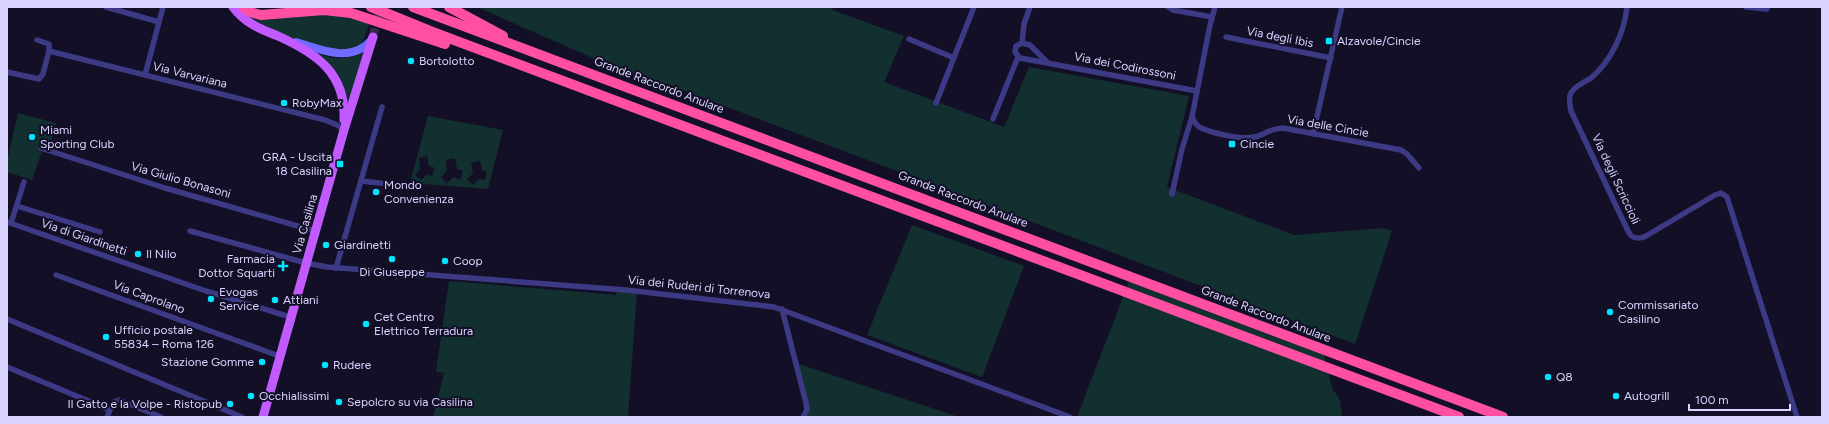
<svg xmlns="http://www.w3.org/2000/svg" width="1829" height="424" font-family="Figtree,sans-serif">
<style>
.green{fill:#12302f;fill-rule:evenodd}
.lines{fill:none;stroke-linecap:round;stroke-linejoin:round}
.primary-tunnel{stroke:#312d47;stroke-width:9;stroke-dasharray:9 4.5;stroke-linecap:butt}
.minor{stroke:#3d3a85;stroke-width:5.5}
.secondary{stroke:#6f6bff;stroke-width:8}
.primary{stroke:#c25bff;stroke-width:9}
.motorway{stroke:#ff4fa3;stroke-width:10}
.poi-dot{fill:#00e5ff;stroke:#130f26;stroke-width:1.5}
.labels{text-anchor:middle;stroke-width:4;stroke-linejoin:round;paint-order:stroke}
.street-label{font-size:12px;fill:#d9d4ff;stroke:#130f26}
.poi-label{font-size:12px;fill:#d9d4ff;stroke:#130f26;text-anchor:start}
</style>
<rect width="100%" height="100%" fill="#130f26"/>
<g class="green">
<path d="M 477,7 L 833,7 L 832,10 L 904,36 L 884,82 L 1004,127 L 1029,67 L 1189,96 L 1167,187 L 1294,235 L 1384,228 L 1392,231 L 1355,344 L 666,84 L 661,88 Z"/>
<path d="M 322,12 L 371,21 L 361,45 C 358,47 354,50 350,50 C 327,54 266,29 246,15 L 272,19 Z"/>
<path d="M 312,51 C 330,60 348,61 366,51 L 349,106 C 342,77 337,68 312,51 Z"/>
<path d="M 18,113 L 56,123 L 48,153 L 42,151 L 32,180 L 7,172 L 7,161 Z"/>
<path d="M 428,116 L 503,130 L 488,189 L 410,183 ZM 427,156 L 429,166 L 435,168 L 432,176 L 427,175 L 421,180 L 415,175 L 420,169 L 419,158 ZM 455,158 L 457,169 L 463,171 L 460,180 L 454,177 L 447,183 L 441,177 L 447,170 L 446,160 ZM 480,161 L 482,170 L 487,172 L 485,180 L 479,179 L 473,185 L 467,179 L 473,173 L 471,163 Z"/>
<path d="M 912,225 L 1024,266 L 982,377 L 867,335 Z"/>
<path d="M 1131,276 L 1323,349 L 1332,388 L 1340,400 L 1342,417 L 1077,417 Z"/>
<path d="M 449,281 L 616,295 L 617,289 L 637,291 L 628,417 L 433,417 L 444,373 L 436,372 Z"/>
<path d="M 796,363 L 959,417 L 802,417 L 807,410 Z"/>
</g>
<g class="lines">
<path class="primary-tunnel" d="M 373,37 L 380,7"/>
<g class="minor">
<path d="M 106,7 L 159,22"/>
<path d="M 1168,7 L 1173,10 L 1212,17"/>
<path d="M 1627,7 C 1624,33 1612,60 1591,78 C 1585,82 1574,86 1571,93 C 1568,98 1570,105 1571,111 L 1629,233 C 1633,239 1640,239 1646,236 L 1715,195 L 1721,193 L 1727,197 L 1797,417"/>
<path d="M 1746,7 L 1767,9"/>
<path d="M 1226,37 L 1331,58"/>
<path d="M 909,39 L 954,58"/>
<path d="M 37,40 L 49,44 L 49,51 L 325,120 L 337,125 L 344,130"/>
<path d="M 1022,43 L 1024,24 L 1030,7"/>
<path d="M 1048,63 L 1030,45 L 1022,43 L 1016,46 L 1015,52 L 1020,58 L 1197,91"/>
<path d="M 7,72 L 39,79 L 43,74 L 49,51"/>
<path d="M 145,75 L 163,7"/>
<path d="M 936,103 L 974,7"/>
<path d="M 1192,117 L 1196,124 L 1199,127 C 1211,133 1241,140 1254,137 C 1265,135 1270,128 1283,128 L 1401,150 L 1407,154 L 1419,168"/>
<path d="M 993,119 L 1018,57"/>
<path d="M 1313,134 L 1342,7"/>
<path d="M 41,148 L 165,188 L 315,231"/>
<path d="M 361,181 L 398,185"/>
<path d="M 1172,194 L 1182,149 L 1192,117 L 1210,25 L 1215,7"/>
<path d="M 17,206 L 100,232"/>
<path d="M 7,222 L 206,291 L 290,317"/>
<path d="M 11,223 L 24,182"/>
<path d="M 190,231 L 306,263 L 327,267 L 626,290 L 774,307 L 1070,417"/>
<path d="M 336,268 L 382,107"/>
<path d="M 56,275 L 279,356"/>
<path d="M 782,309 L 806,403 L 807,410 L 803,417"/>
<path d="M 7,319 L 242,417"/>
<path d="M 7,367 L 110,410 L 114,402 L 119,400 L 161,417"/>
<path d="M 107,417 L 110,410"/>
</g>
<path class="secondary" d="M 296,42 C 321,50 353,64 372,39"/>
<g class="primary">
<path d="M 233,7 C 245,23 260,29 278,36 C 318,54 346,74 344,120"/>
<path d="M 263,417 L 344,130 L 373,37"/>
</g>
<g class="motorway">
<path d="M 243,7 L 250,12 L 261,15 L 324,10 L 351,13 L 445,44"/>
<path d="M 371,7 L 430,31 L 1459,417"/>
<path d="M 413,7 L 1503,417"/>
<path d="M 449,7 L 503,36"/>
</g>
</g>
<g class="poi-dot">
<rect x="1325" y="37" width="8" height="8" rx="2"/>
<circle cx="411" cy="61" r="4"/>
<circle cx="284" cy="103" r="4"/>
<circle cx="32" cy="137" r="4"/>
<rect x="1228" y="140" width="8" height="8" rx="2"/>
<rect x="336" y="160" width="8" height="8" rx="2"/>
<circle cx="376" cy="192" r="4"/>
<circle cx="326" cy="245" r="4"/>
<circle cx="138" cy="254" r="4"/>
<circle cx="392" cy="259" r="4"/>
<circle cx="445" cy="261" r="4"/>
<path d="M281 260h4v4h4v4h-4v4h-4v-4h-4v-4h4z"/>
<circle cx="211" cy="299" r="4"/>
<circle cx="275" cy="300" r="4"/>
<circle cx="1610" cy="312" r="4"/>
<circle cx="366" cy="324" r="4"/>
<circle cx="106" cy="337" r="4"/>
<circle cx="262" cy="362" r="4"/>
<circle cx="325" cy="365" r="4"/>
<circle cx="1548" cy="377" r="4"/>
<circle cx="251" cy="396" r="4"/>
<circle cx="1616" cy="396" r="4"/>
<circle cx="339" cy="402" r="4"/>
<circle cx="230" cy="404" r="4"/>
</g>
<g class="labels">
<g class="street-label">
<text transform="translate(1280 37) rotate(11)" y="4">Via degli Ibis</text>
<text transform="translate(1125 66) rotate(11)" y="4">Via dei Codirossoni</text>
<text transform="translate(190 75) rotate(14)" y="4">Via Varvariana</text>
<text transform="translate(659 85) rotate(21)" y="4">Grande Raccordo Anulare</text>
<text transform="translate(1328 126) rotate(10)" y="4">Via delle Cincie</text>
<text transform="translate(1616 179) rotate(65)" y="4">Via degli Scriccioli</text>
<text transform="translate(181 180) rotate(16)" y="4">Via Giulio Bonasoni</text>
<text transform="translate(963 199) rotate(21)" y="4">Grande Raccordo Anulare</text>
<text transform="translate(305 224) rotate(-74)" y="4">Via Casilina</text>
<text transform="translate(84 237) rotate(19)" y="4">Via di Giardinetti</text>
<text transform="translate(699 287) rotate(6)" y="4">Via dei Ruderi di Torrenova</text>
<text transform="translate(149 297) rotate(20)" y="4">Via Caprolano</text>
<text transform="translate(1266 314) rotate(21)" y="4">Grande Raccordo Anulare</text>
</g>
<g class="poi-label">
<text x="1337" y="45">Alzavole/Cincie</text>
<text x="419" y="65">Bortolotto</text>
<text x="292" y="107">RobyMax</text>
<text x="40" y="134">Miami<tspan x="40" dy="14">Sporting Club</tspan></text>
<text x="1240" y="148">Cincie</text>
<text x="332" y="161" text-anchor="end">GRA - Uscita<tspan x="332" dy="14">18 Casilina</tspan></text>
<text x="384" y="189">Mondo<tspan x="384" dy="14">Convenienza</tspan></text>
<text x="334" y="249">Giardinetti</text>
<text x="146" y="258">Il Nilo</text>
<text x="275" y="263" text-anchor="end">Farmacia<tspan x="275" dy="14">Dottor Squarti</tspan></text>
<text x="453" y="265">Coop</text>
<text x="392" y="276" text-anchor="middle">Di Giuseppe</text>
<text x="219" y="296">Evogas<tspan x="219" dy="14">Service</tspan></text>
<text x="283" y="304">Attiani</text>
<text x="1618" y="309">Commissariato<tspan x="1618" dy="14">Casilino</tspan></text>
<text x="374" y="321">Cet Centro<tspan x="374" dy="14">Elettrico Terradura</tspan></text>
<text x="114" y="334">Ufficio postale<tspan x="114" dy="14">55834 – Roma 126</tspan></text>
<text x="254" y="366" text-anchor="end">Stazione Gomme</text>
<text x="333" y="369">Rudere</text>
<text x="1556" y="381">Q8</text>
<text x="259" y="400">Occhialissimi</text>
<text x="1624" y="400">Autogrill</text>
<text x="347" y="406">Sepolcro su via Casilina</text>
<text x="222" y="408" text-anchor="end">Il Gatto e la Volpe - Ristopub</text>
</g>
</g>
<rect width="1829" height="424" fill="none" stroke="#d9d4ff" stroke-width="16"/>
<path d="M1689 404v6h101v-6" fill="none" stroke="#d9d4ff" stroke-width="2"/>
<text x="1695" y="404" font-size="12" fill="#d9d4ff" stroke="#130f26" stroke-width="3" paint-order="stroke">100 m</text>
</svg>
